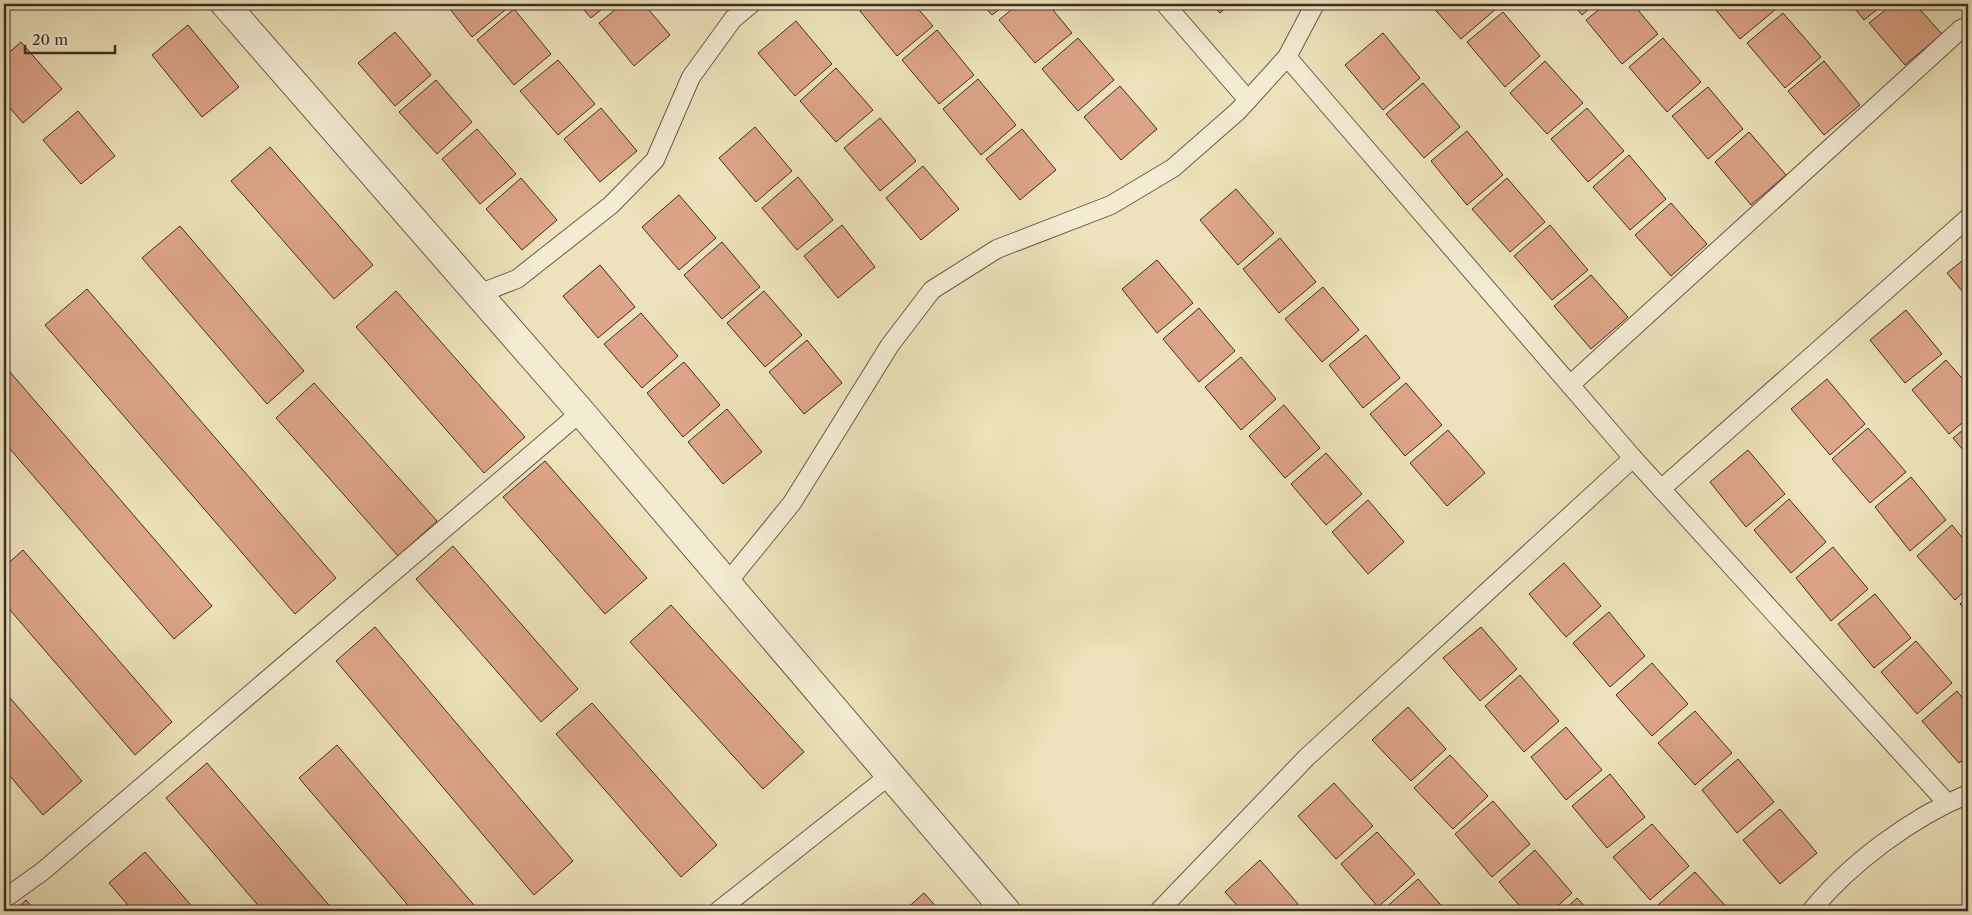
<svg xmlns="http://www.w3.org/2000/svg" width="1972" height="915" font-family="'Libre Caslon Text',serif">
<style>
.building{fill:#dda488;stroke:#3e2e25}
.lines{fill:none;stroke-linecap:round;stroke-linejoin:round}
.service-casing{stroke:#6a5b4a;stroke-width:20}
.minor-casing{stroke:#6a5b4a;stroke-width:30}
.service{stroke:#f3ecd3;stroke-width:18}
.minor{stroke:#f3ecd3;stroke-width:28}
</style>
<rect width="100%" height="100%" fill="#ede2bb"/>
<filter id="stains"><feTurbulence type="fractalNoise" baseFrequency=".004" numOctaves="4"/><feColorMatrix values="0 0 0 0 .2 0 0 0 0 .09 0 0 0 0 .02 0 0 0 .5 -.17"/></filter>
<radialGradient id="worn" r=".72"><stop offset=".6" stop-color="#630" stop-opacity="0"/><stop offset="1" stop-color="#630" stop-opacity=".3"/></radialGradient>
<g class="building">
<path d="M 446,4 L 508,4 L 510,6 L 472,37 Z"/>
<path d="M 579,4 L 608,4 L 591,18 Z"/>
<path d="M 622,4 L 644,4 L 670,35 L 634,66 L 599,23 Z"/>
<path d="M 868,4 L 914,4 L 933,26 L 897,56 L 860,11 Z"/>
<path d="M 982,4 L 1006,4 L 992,15 Z"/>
<path d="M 1018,4 L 1048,4 L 1072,33 L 1035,63 L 999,20 Z"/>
<path d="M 1212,4 L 1230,4 L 1220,13 Z"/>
<path d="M 1430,4 L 1494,4 L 1497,8 L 1461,39 Z"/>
<path d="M 1573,4 L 1595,4 L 1582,15 Z"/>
<path d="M 1606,4 L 1633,4 L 1658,34 L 1622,64 L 1586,20 Z"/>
<path d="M 1711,4 L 1772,4 L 1776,9 L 1740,39 Z"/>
<path d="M 1851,4 L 1884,4 L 1864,20 Z"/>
<path d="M 1893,4 L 1915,4 L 1942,34 L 1905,65 L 1869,23 Z"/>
<path d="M 514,9 L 551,54 L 514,85 L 477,40 Z"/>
<path d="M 1503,12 L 1540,56 L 1505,87 L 1467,42 Z"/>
<path d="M 1783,13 L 1821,57 L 1785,88 L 1747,43 Z"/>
<path d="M 796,21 L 832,64 L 795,96 L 758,53 Z"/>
<path d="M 188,25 L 239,87 L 202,117 L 152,55 Z"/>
<path d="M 937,30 L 974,75 L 939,104 L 902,60 Z"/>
<path d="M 395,32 L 431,75 L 395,106 L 358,63 Z"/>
<path d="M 1383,33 L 1420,78 L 1383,110 L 1345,65 Z"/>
<path d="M 1078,38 L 1114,80 L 1078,111 L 1042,69 Z"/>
<path d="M 1663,38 L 1701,82 L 1667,112 L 1629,67 Z"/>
<path d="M 21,42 L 62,89 L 23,123 L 4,101 L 4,57 Z"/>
<path d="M 558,60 L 595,104 L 558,135 L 520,91 Z"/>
<path d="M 1545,61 L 1583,103 L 1547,134 L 1510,93 Z"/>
<path d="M 1824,61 L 1860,105 L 1824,135 L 1788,91 Z"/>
<path d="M 836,68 L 873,110 L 836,142 L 800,101 Z"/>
<path d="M 978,79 L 1016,125 L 981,155 L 943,109 Z"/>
<path d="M 436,80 L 472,122 L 437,154 L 399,112 Z"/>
<path d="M 1423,83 L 1460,127 L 1424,158 L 1386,114 Z"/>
<path d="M 1120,86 L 1157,129 L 1121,160 L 1084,117 Z"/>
<path d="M 1708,87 L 1743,129 L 1708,159 L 1672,116 Z"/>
<path d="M 601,108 L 637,151 L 600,182 L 564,139 Z"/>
<path d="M 1587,108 L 1624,151 L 1588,182 L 1551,139 Z"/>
<path d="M 78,111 L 115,156 L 81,184 L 43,140 Z"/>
<path d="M 880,118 L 916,161 L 880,191 L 844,148 Z"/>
<path d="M 755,127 L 792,171 L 756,202 L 719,158 Z"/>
<path d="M 477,129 L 516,174 L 480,204 L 442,159 Z"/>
<path d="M 1022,129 L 1056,170 L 1020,200 L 986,159 Z"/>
<path d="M 1467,131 L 1503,175 L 1467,205 L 1431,161 Z"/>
<path d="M 1749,132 L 1786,175 L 1751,205 L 1715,162 Z"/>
<path d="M 270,147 L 373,265 L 334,299 L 231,181 Z"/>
<path d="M 1629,155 L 1666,199 L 1630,230 L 1593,187 Z"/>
<path d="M 923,166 L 959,209 L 921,240 L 886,198 Z"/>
<path d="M 798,177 L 833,220 L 797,250 L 762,208 Z"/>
<path d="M 521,178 L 557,220 L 522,250 L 486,209 Z"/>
<path d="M 1507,178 L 1545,222 L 1510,252 L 1472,209 Z"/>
<path d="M 1236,189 L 1274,233 L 1238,265 L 1200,220 Z"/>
<path d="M 679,195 L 716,238 L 679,270 L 642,227 Z"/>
<path d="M 1671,203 L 1707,244 L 1671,276 L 1635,235 Z"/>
<path d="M 842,225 L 875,267 L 838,298 L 804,256 Z"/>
<path d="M 1550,225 L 1588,270 L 1552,300 L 1514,256 Z"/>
<path d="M 180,226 L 304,371 L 267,404 L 142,258 Z"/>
<path d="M 1280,238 L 1316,282 L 1279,313 L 1243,269 Z"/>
<path d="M 722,242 L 760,287 L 722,319 L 684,275 Z"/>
<path d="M 1968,256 L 1968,298 L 1947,273 Z"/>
<path d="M 1157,260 L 1193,303 L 1157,333 L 1122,289 Z"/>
<path d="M 600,265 L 635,307 L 598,338 L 563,296 Z"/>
<path d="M 1591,275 L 1628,317 L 1591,349 L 1554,306 Z"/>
<path d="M 1323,287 L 1359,330 L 1322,362 L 1285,319 Z"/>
<path d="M 87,289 L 336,578 L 295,614 L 45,325 Z"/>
<path d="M 396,291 L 525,437 L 484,473 L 356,327 Z"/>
<path d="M 764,291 L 802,335 L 765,367 L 727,323 Z"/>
<path d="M 1199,308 L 1235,351 L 1199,382 L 1163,339 Z"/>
<path d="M 1906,310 L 1942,354 L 1905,383 L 1870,340 Z"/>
<path d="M 641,313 L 678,356 L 642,388 L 604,344 Z"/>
<path d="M 1366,335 L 1400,378 L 1363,408 L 1329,365 Z"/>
<path d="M 807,340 L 842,383 L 804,414 L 769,372 Z"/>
<path d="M 1241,357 L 1276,399 L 1241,430 L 1205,387 Z"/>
<path d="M 1946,360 L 1968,385 L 1968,418 L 1949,434 L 1912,390 Z"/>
<path d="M 684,362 L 720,405 L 683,437 L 647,393 Z"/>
<path d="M 4,365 L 212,606 L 174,639 L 4,442 Z"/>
<path d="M 1827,379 L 1865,424 L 1830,455 L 1791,409 Z"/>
<path d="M 314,383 L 437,521 L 398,556 L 276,418 Z"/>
<path d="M 1406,383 L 1442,425 L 1405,456 L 1370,414 Z"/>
<path d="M 1284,405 L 1320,448 L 1285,478 L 1249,436 Z"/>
<path d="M 727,409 L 762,452 L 723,484 L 688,442 Z"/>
<path d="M 1968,426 L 1968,456 L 1953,438 Z"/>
<path d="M 1868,428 L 1906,472 L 1870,503 L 1832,459 Z"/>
<path d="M 1448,430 L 1485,473 L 1447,506 L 1410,463 Z"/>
<path d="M 1748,450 L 1785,494 L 1746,527 L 1710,482 Z"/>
<path d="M 1326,453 L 1362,494 L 1326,525 L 1291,484 Z"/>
<path d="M 545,461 L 647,578 L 605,614 L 503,497 Z"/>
<path d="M 1911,477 L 1946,520 L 1910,551 L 1875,507 Z"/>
<path d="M 1789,499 L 1826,542 L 1791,573 L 1754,530 Z"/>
<path d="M 1368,500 L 1404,542 L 1368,574 L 1332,532 Z"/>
<path d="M 1952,525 L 1968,545 L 1968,588 L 1955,600 L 1917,556 Z"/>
<path d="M 453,546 L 578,689 L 541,722 L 416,579 Z"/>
<path d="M 1833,547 L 1868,589 L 1831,621 L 1796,578 Z"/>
<path d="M 23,550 L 172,722 L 135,755 L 4,603 L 4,567 Z"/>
<path d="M 1564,563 L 1601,606 L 1566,637 L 1529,594 Z"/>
<path d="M 1875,594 L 1911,638 L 1874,668 L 1838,624 Z"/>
<path d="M 1968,597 L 1968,614 L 1960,604 Z"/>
<path d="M 671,605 L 804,752 L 763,789 L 630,642 Z"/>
<path d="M 1609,612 L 1645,656 L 1610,687 L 1573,643 Z"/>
<path d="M 375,627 L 573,861 L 534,895 L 336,661 Z"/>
<path d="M 1481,627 L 1517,669 L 1480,701 L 1443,658 Z"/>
<path d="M 1916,641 L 1952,683 L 1917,714 L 1881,672 Z"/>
<path d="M 1652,663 L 1688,704 L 1652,736 L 1616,695 Z"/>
<path d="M 1520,675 L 1559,721 L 1524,752 L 1485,706 Z"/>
<path d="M 4,691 L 82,781 L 43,815 L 4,769 Z"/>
<path d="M 1957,691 L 1968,705 L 1968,756 L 1959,763 L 1922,721 Z"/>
<path d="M 592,703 L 717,845 L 681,877 L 556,734 Z"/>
<path d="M 1408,707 L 1446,749 L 1411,781 L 1372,740 Z"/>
<path d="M 1695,711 L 1732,753 L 1695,785 L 1658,743 Z"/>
<path d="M 1566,727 L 1602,770 L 1566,800 L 1531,757 Z"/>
<path d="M 337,745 L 479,911 L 413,911 L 299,778 Z"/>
<path d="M 1450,755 L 1488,796 L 1453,829 L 1414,788 Z"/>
<path d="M 1738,759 L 1774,802 L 1737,833 L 1702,790 Z"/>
<path d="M 207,763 L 334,911 L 263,911 L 166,798 Z"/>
<path d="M 1610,774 L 1645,817 L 1607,848 L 1572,806 Z"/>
<path d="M 1334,783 L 1373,826 L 1336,859 L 1298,816 Z"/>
<path d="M 1493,801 L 1530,844 L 1492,877 L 1455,834 Z"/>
<path d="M 1780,809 L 1817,853 L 1780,884 L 1743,840 Z"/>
<path d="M 1652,824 L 1689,866 L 1650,900 L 1613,857 Z"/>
<path d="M 1377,832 L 1415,874 L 1378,907 L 1341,864 Z"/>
<path d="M 1535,850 L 1572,893 L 1552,911 L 1524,911 L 1499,882 Z"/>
<path d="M 145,852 L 196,911 L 133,911 L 109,883 Z"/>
<path d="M 1260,860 L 1298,904 L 1290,911 L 1242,911 L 1225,892 Z"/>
<path d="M 1695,872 L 1730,911 L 1664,911 L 1658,905 Z"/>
<path d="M 1418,879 L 1446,911 L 1384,911 L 1383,910 Z"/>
<path d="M 924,893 L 940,911 L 904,911 Z"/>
<path d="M 1577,898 L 1589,911 L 1563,911 Z"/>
<path d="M 26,900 L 36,911 L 14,911 Z"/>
</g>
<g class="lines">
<defs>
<g id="service">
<path d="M 1165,4 L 1248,100"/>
<path d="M 1287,57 L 1633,458 L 1947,803"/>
<path d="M 478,294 L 517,279 L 611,205 L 655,160 L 691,77 L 733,19 L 751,4"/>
<path d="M 1570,385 L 1961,29 L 1968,26"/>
<path d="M 1661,489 L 1968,218"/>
<path d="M 727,583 L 792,503 L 890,345 L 932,290 L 997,249 L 1111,205 L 1173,168 L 1238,111 L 1287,57 L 1315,4"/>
<path d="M 4,899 L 43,871 L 581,412"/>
<path d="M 718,911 L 890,775"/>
<path d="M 1159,911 L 1307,757 L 1633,458"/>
<path d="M 1811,911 C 1850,863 1911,818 1968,794"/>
</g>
<path id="minor" d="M 225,4 L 581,412 L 1006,911"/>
</defs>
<use href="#service" class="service-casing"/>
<use href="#minor" class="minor-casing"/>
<use href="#service" class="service"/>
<use href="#minor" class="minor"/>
</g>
<rect width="1972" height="915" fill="none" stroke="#ede2bb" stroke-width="20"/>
<rect x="5" y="5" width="1962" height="905" fill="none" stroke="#3e2e25" stroke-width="2.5"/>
<rect x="10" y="10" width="1952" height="895" fill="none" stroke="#3e2e25"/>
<path d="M25 45v8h90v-8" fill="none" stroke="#3e2e25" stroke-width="2.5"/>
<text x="32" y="45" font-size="15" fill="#3e2e25" stroke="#f3ecd3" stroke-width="4" paint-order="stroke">20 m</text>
<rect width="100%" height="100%" filter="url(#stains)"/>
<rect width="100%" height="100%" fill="url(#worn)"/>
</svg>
